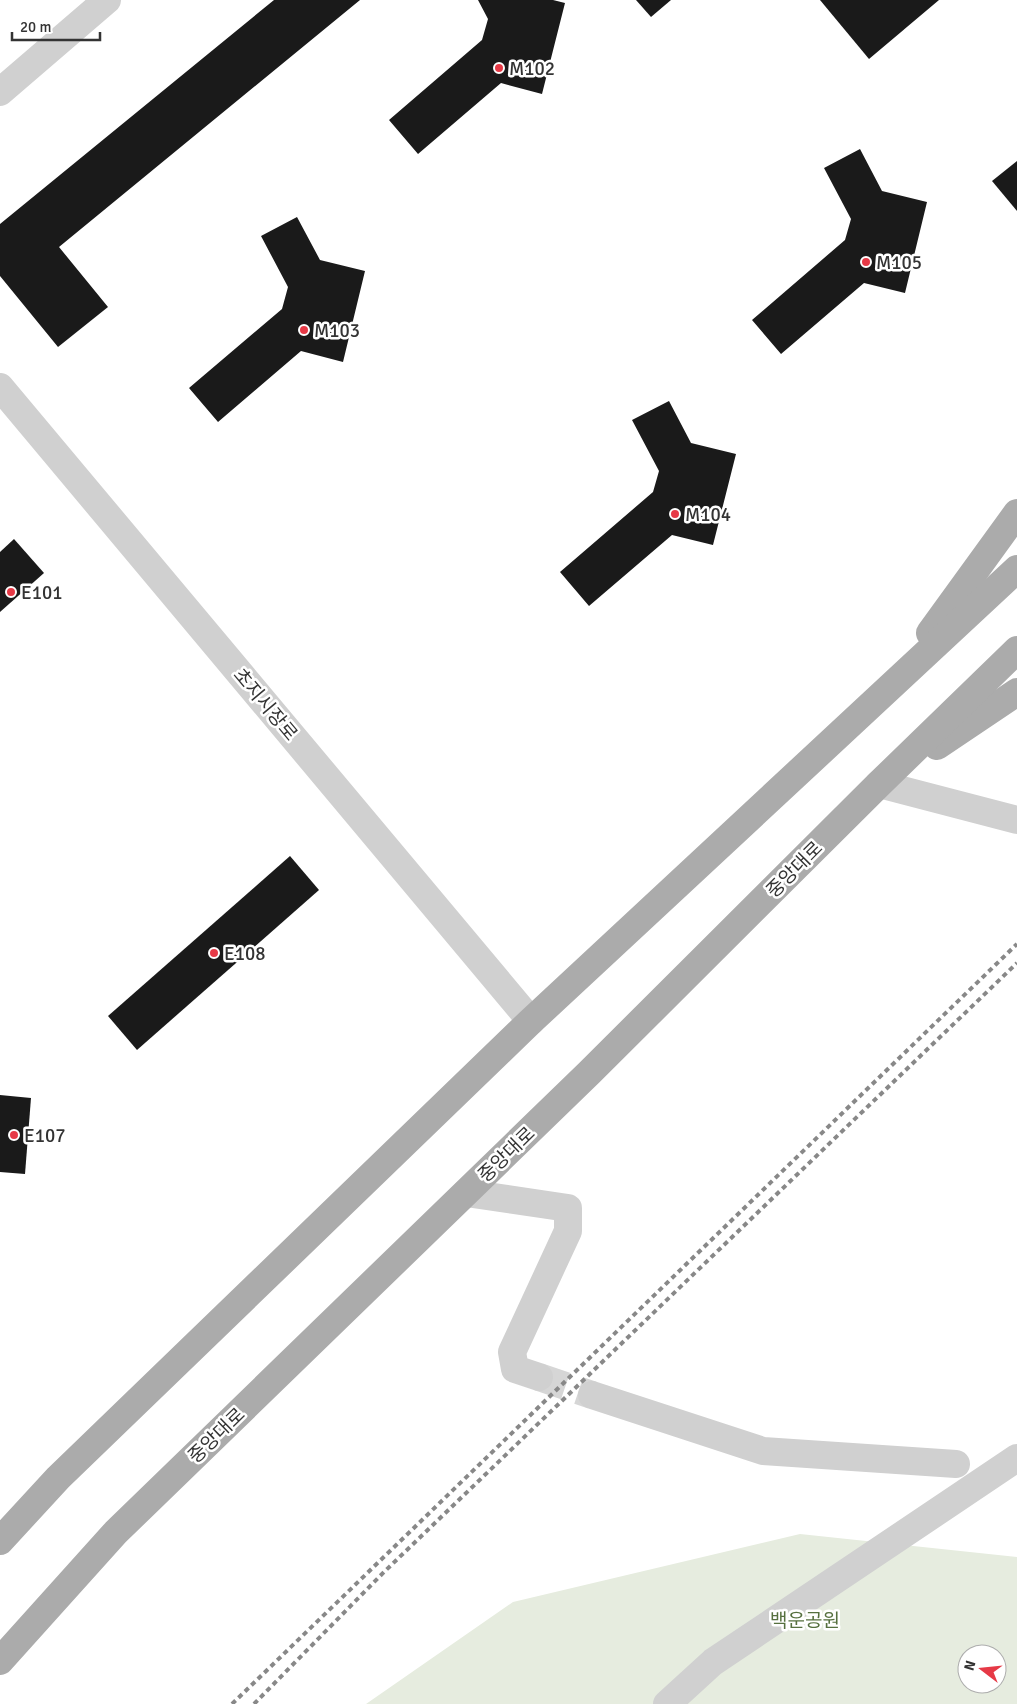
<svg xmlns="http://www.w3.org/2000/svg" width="1017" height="1704" font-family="Signika,'Noto Sans KR',sans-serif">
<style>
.green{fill:#e6ecdf;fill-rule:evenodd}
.building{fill:#1a1a1a}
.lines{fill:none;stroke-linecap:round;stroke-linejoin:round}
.minor-tunnel{stroke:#d6d6d6;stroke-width:28;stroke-dasharray:28 14;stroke-linecap:butt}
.minor{stroke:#d0d0d0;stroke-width:28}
.major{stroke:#ababab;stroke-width:28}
.rail{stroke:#888;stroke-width:4;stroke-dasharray:5 4;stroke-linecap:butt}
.poi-dot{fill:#e63946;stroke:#fff;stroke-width:2}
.labels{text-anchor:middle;stroke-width:5;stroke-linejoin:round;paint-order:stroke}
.poi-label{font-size:19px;fill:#333;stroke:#fff;text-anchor:start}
.street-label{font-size:19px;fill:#333;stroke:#fff}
.park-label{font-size:19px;fill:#56703f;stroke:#fff}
</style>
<rect width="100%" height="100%" fill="#fff"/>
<path class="green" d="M 800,1534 L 1017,1557 L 1017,1704 L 366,1704 L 513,1602 ZM 967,1654 L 997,1654 L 997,1684 L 967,1684 Z"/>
<g class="building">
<path d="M 274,0 L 360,0 L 59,247 L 108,307 L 58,347 L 0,276 L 0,224 Z"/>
<path d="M 478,0 L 553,0 L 565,3 L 542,94 L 501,83 L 418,154 L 389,120 L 482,40 L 488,19 Z"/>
<path d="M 636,0 L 671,0 L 651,17 Z"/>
<path d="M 820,0 L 939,0 L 869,59 Z"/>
<path d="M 860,149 L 882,191 L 927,202 L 905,293 L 864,283 L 781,354 L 752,320 L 845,240 L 851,219 L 824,168 Z"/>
<path d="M 1017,161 L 1017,211 L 992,181 Z"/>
<path d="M 297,217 L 320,260 L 365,271 L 343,362 L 301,351 L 218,422 L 189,388 L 282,309 L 288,287 L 261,236 Z"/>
<path d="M 669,401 L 691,443 L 736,454 L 713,545 L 672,535 L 589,606 L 560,572 L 653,492 L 659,471 L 632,420 Z"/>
<path d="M 14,539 L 44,573 L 0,612 L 0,552 Z"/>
<path d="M 290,856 L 319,890 L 137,1050 L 108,1016 Z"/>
<path d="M 0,1095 L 31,1098 L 25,1174 L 0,1172 Z"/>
</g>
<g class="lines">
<path class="minor-tunnel" d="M 539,1377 L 592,1395"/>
<g class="minor">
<path d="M 0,92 L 107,0"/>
<path d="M 0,387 L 531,1021"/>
<path d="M 879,784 L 1017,820"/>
<path d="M 466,1193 L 568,1208 L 568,1231 L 512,1352 L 515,1369 L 539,1377"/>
<path d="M 592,1395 L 763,1451 L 956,1464"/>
<path d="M 667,1704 L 713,1662 L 1017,1458"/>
</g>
<g class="major">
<path d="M 930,633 L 1017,513"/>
<path d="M 937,746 L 1017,692"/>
<path d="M 0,1541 L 58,1478 L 531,1021 L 1017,569"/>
<path d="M 0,1661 L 116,1532 L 589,1073 L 879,784 L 1017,650"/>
</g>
<g class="rail">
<path d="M 232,1704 L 1017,944"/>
<path d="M 254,1704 L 384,1572 L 1017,963"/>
</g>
</g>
<g class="poi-dot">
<circle cx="499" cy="68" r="5"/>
<circle cx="866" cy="262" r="5"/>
<circle cx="304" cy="330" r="5"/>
<circle cx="675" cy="514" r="5"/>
<circle cx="11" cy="592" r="5"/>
<circle cx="214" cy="953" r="5"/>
<circle cx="14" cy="1135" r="5"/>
</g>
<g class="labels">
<g class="poi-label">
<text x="509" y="75">M102</text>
<text x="876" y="269">M105</text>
<text x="314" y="337">M103</text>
<text x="685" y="521">M104</text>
<text x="21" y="599">E101</text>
<text x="224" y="960">E108</text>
<text x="24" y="1142">E107</text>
</g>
<g class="street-label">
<text transform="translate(266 704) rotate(50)" y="7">초지시장로</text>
<text transform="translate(794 869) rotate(-45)" y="7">중앙대로</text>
<text transform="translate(506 1154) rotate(-44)" y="7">중앙대로</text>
<text transform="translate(216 1435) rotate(-44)" y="7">중앙대로</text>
</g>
<g class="park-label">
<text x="805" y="1627">백운공원</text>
</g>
</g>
<g transform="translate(982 1669) rotate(286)"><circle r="24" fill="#ffffff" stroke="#adadad"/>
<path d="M0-4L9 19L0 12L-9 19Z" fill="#e63946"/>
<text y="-8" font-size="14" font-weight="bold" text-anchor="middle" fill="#333333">N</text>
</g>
<path d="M12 32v8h88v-8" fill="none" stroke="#333333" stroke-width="2.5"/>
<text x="20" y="32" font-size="15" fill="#333333" stroke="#ffffff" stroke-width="4" paint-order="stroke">20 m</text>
</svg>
